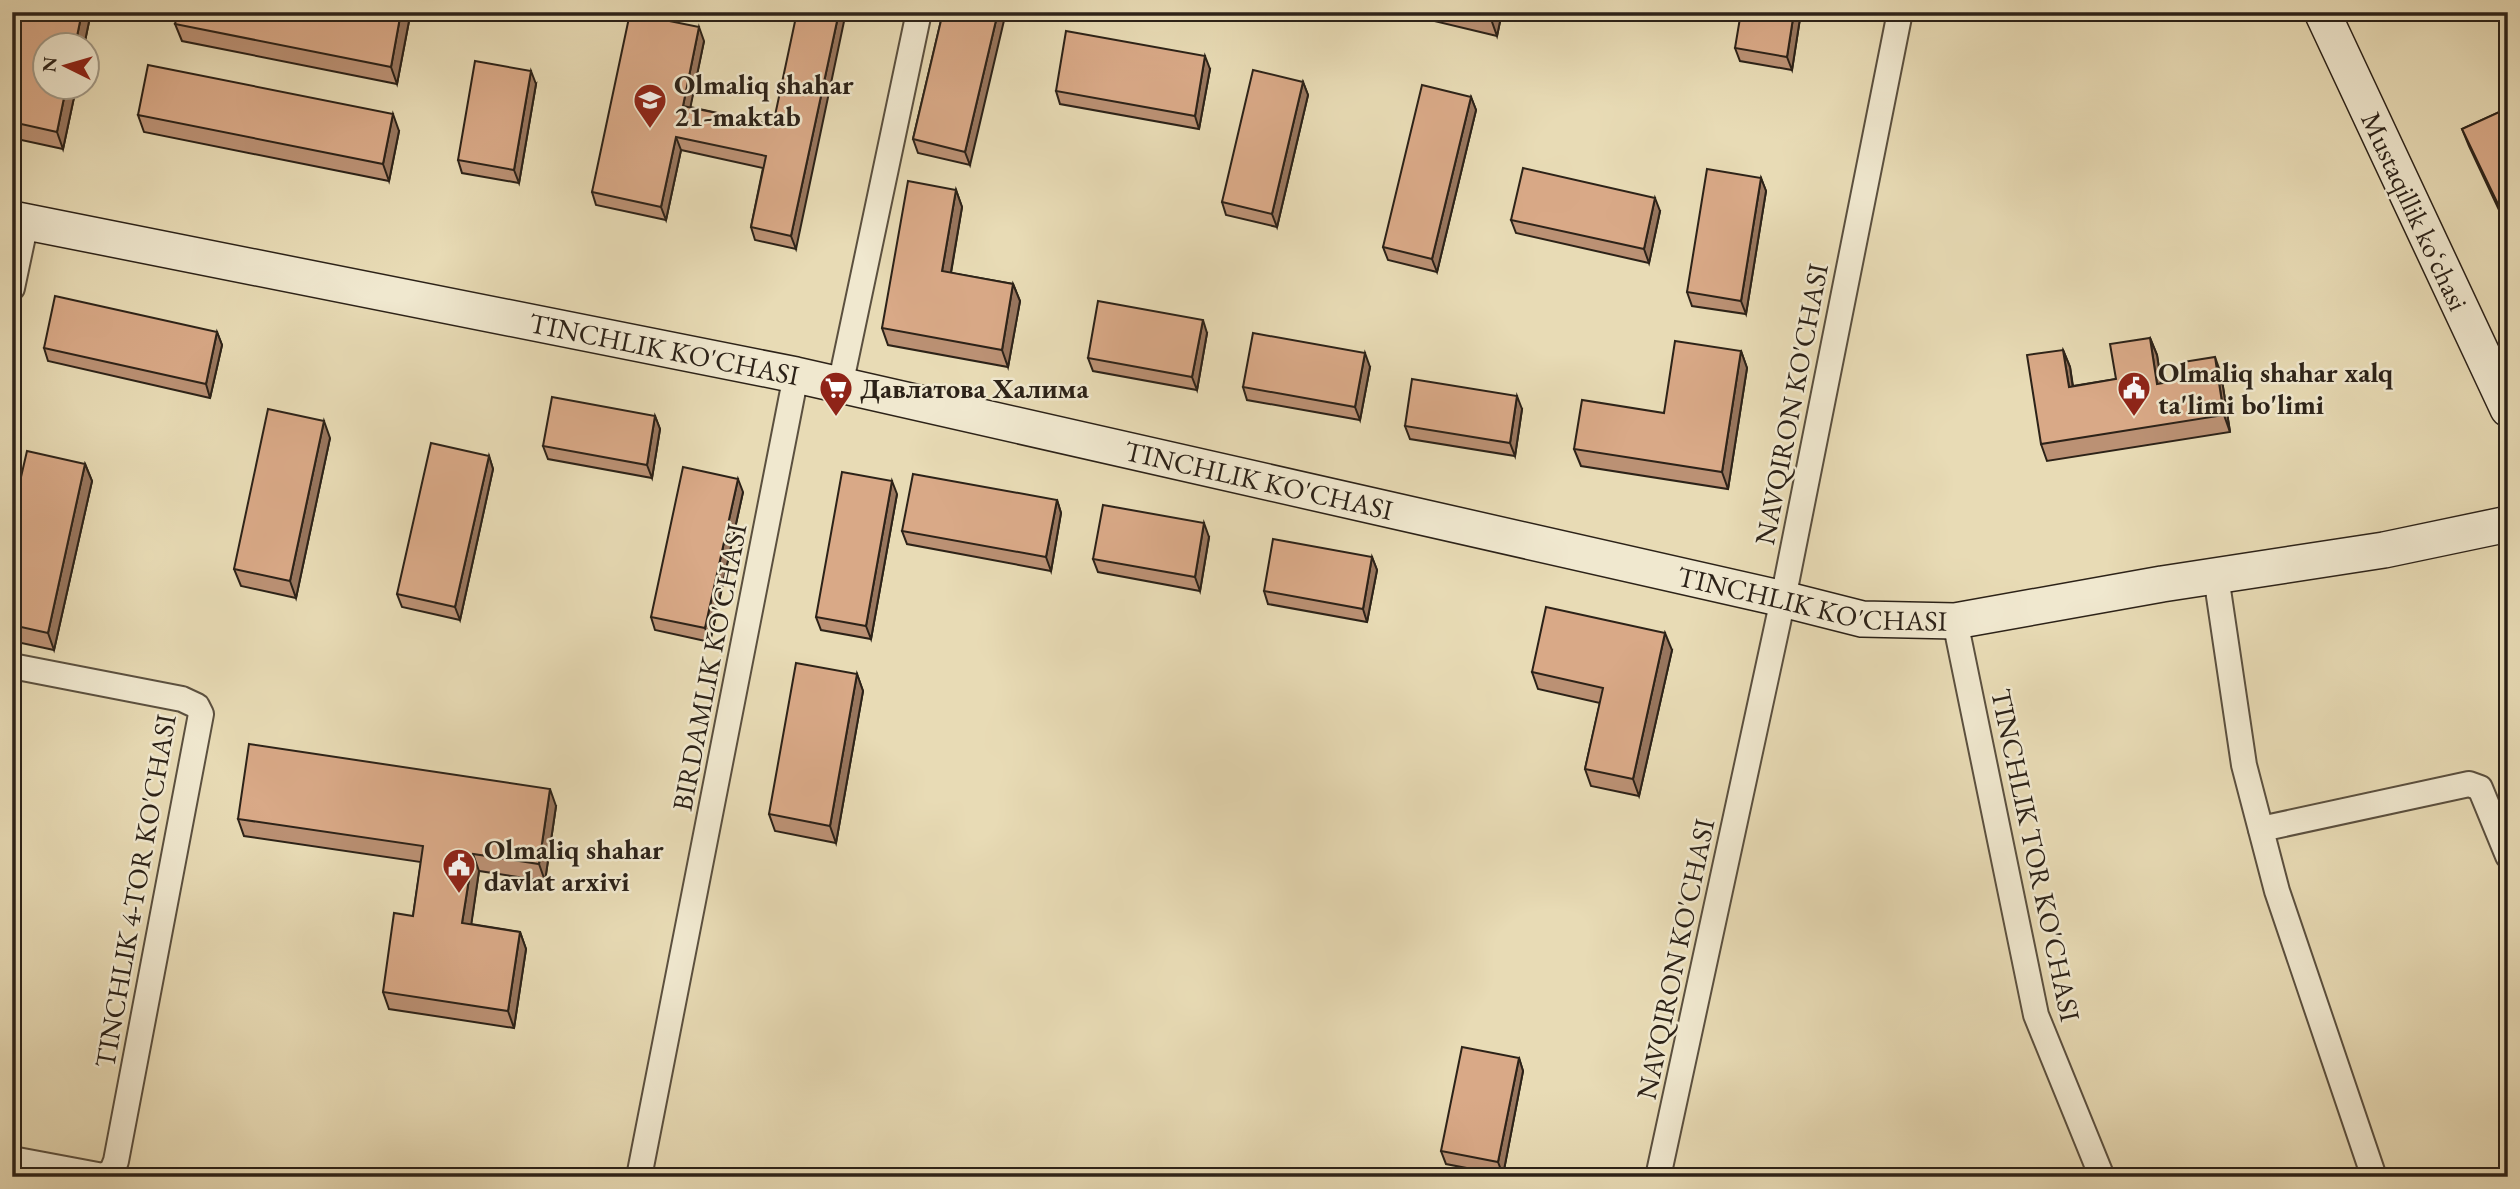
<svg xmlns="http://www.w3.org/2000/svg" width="2520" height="1189" font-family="'EB Garamond',serif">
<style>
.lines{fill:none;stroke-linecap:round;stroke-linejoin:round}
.street-casing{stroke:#5b503f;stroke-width:28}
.secondary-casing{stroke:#2c2218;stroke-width:38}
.street{stroke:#f0e8cf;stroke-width:24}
.secondary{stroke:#f0e8cf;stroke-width:35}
.wall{fill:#bb9174;stroke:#2c2218;stroke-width:2}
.shaded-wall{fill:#98765e;stroke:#2c2218;stroke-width:2}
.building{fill:#d9a987;stroke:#2c2218;stroke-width:2}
.labels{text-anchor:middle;stroke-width:5;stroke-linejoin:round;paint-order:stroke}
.poi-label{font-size:28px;font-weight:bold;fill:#2c2218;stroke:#f0e8cf;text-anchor:start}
.street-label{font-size:28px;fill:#2c2218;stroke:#f0e8cf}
</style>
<rect width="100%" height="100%" fill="#e8dbb5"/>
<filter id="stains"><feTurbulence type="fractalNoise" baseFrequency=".00286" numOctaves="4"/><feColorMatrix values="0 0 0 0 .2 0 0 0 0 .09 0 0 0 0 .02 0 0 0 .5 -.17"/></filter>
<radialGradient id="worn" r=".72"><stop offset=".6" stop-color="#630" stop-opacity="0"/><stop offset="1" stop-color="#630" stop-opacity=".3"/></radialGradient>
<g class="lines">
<defs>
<g id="street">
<path d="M 12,288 L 26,222"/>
<path d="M 840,386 L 919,12"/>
<path d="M 2216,576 L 2244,765 L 2277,891 L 2374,1177"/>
<path d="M 1955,621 L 2036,1015 L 2102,1177"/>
<path d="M 12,666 L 182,699 L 197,706 L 201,714 L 116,1161 L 112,1171 L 103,1176 L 12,1159"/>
<path d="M 2261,829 L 2469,784 L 2480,788 L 2508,856"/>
<path d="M 639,1177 L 796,375"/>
<path d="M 1658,1177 L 1783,599 L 1900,12"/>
</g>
<g id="secondary">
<path d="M 2322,12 L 2508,409"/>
<path id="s1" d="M 12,219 L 796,375 L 1783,599 L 1862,619 L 1955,621 L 2162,584 L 2384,550 L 2508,524"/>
</g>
</defs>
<use href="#street" class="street-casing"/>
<use href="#secondary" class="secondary-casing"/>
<use href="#street" class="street"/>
<use href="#secondary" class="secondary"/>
</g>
<g class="wall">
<path d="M 91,12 L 84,46 L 46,46 L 46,88 L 76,88 L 63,149 L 12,138 L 12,65 Z"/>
<path d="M 401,12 L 405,12 L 409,21 L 397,84 L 182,41 L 175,24 Z"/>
<path d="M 943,12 L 970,165 L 918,153 L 913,139 Z"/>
<path d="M 1431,12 L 1502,12 L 1497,36 L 1434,21 Z"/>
<path d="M 1672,12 L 1686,12 L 1685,15 Z"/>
<path d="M 1801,12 L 1792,70 L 1740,61 L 1735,48 Z"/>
<path d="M 704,41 L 690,107 L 773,125 L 796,249 L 755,240 L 751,227 L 763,168 L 681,150 L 666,220 L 596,205 L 592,192 Z"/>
<path d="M 1210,69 L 1199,129 L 1060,104 L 1056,91 Z"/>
<path d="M 1303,82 L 1308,95 L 1277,227 L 1226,215 L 1222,202 Z"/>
<path d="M 536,84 L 519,183 L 462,173 L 458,160 Z"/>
<path d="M 1471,97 L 1476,110 L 1437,272 L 1388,260 L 1383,247 Z"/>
<path d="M 2508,108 L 2508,229 L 2469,146 L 2462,129 Z"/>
<path d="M 138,115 L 399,131 L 389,181 L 144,132 Z"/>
<path d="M 1761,178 L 1766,191 L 1746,314 L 1692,306 L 1687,292 Z"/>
<path d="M 956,190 L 962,207 L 951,273 L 1013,284 L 1020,301 L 1008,367 L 888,345 L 882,328 Z"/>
<path d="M 1660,211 L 1649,263 L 1516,233 L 1511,220 Z"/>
<path d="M 217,332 L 222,345 L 210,398 L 48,361 L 44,348 Z"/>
<path d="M 1207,333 L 1197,390 L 1093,371 L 1088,358 Z"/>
<path d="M 2150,338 L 2157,355 L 2161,383 L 2221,374 L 2230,432 L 2047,461 L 2041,444 L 2063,350 L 2070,367 L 2073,386 L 2116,379 Z"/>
<path d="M 1741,351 L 1747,368 L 1728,489 L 1581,466 L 1574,449 L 1664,413 Z"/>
<path d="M 1370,367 L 1360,420 L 1247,400 L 1243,387 Z"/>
<path d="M 1522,409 L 1515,456 L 1410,439 L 1405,426 Z"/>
<path d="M 655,416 L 660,429 L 652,478 L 548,459 L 543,446 Z"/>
<path d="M 330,438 L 296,598 L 241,586 L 234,569 Z"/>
<path d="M 489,456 L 493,469 L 460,620 L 402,607 L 397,594 Z"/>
<path d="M 85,464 L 92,481 L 54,650 L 12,641 L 12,516 Z"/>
<path d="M 743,492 L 710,642 L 655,630 L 651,617 Z"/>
<path d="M 897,494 L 871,639 L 821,630 L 816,617 Z"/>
<path d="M 1057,500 L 1061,513 L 1051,571 L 907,544 L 902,531 Z"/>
<path d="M 1209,537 L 1200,591 L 1098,572 L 1093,559 Z"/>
<path d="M 1372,557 L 1377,570 L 1367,622 L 1268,604 L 1264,591 Z"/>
<path d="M 1672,650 L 1639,796 L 1591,786 L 1585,769 L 1600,703 L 1538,689 L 1532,672 Z"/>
<path d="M 857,674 L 863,691 L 836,843 L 775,831 L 769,814 Z"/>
<path d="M 556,806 L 545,881 L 479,871 L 471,924 L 520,932 L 526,949 L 514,1028 L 389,1009 L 383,992 L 413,916 L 421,862 L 244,836 L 238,819 Z"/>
<path d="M 1519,1058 L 1523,1071 L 1503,1175 L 1446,1164 L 1441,1151 Z"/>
</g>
<g class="shaded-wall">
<path d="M 82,12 L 91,12 L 84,46 L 75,46 Z"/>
<path d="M 401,12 L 405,12 L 409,21 L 397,84 L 391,67 Z"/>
<path d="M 839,12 L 846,12 L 796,249 L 791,236 Z"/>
<path d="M 998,12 L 1006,12 L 970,165 L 965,152 Z"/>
<path d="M 1492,12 L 1502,12 L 1497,36 L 1491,19 Z"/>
<path d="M 1794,12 L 1801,12 L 1792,70 L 1787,57 Z"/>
<path d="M 699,27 L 704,41 L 688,119 L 683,106 Z"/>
<path d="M 1205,56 L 1210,69 L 1199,129 L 1195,116 Z"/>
<path d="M 531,71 L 536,84 L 519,183 L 514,170 Z"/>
<path d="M 1303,82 L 1308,95 L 1277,227 L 1272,214 Z"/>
<path d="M 66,88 L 76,88 L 63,149 L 57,132 Z"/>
<path d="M 1471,97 L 1476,110 L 1437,272 L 1432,259 Z"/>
<path d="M 393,114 L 399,131 L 389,181 L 383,164 Z"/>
<path d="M 676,137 L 681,150 L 666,220 L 661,207 Z"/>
<path d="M 1761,178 L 1766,191 L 1746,314 L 1741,301 Z"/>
<path d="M 956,190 L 962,207 L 948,289 L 942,271 Z"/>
<path d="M 1655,198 L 1660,211 L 1649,263 L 1644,249 Z"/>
<path d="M 1013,284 L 1020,301 L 1008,367 L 1002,350 Z"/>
<path d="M 1203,320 L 1207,333 L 1197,390 L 1192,377 Z"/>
<path d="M 217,332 L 222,345 L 210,398 L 206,384 Z"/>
<path d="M 2150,338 L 2157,355 L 2164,401 L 2157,384 Z"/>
<path d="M 2063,350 L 2070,367 L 2075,404 L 2069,387 Z"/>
<path d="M 1741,351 L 1747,368 L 1728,489 L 1722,472 Z"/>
<path d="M 1365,353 L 1370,367 L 1360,420 L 1355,407 Z"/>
<path d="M 2215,357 L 2221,374 L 2230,432 L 2224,415 Z"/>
<path d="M 1517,396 L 1522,409 L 1515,456 L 1510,443 Z"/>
<path d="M 655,416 L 660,429 L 652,478 L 647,465 Z"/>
<path d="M 324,421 L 330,438 L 296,598 L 290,581 Z"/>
<path d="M 489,456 L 493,469 L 460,620 L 455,607 Z"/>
<path d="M 85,464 L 92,481 L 54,650 L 48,633 Z"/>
<path d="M 738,479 L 743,492 L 710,642 L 705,628 Z"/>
<path d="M 892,481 L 897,494 L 871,639 L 866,626 Z"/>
<path d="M 1057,500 L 1061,513 L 1051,571 L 1046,557 Z"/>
<path d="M 1204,523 L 1209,537 L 1200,591 L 1195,577 Z"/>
<path d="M 1372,557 L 1377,570 L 1367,622 L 1363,609 Z"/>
<path d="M 1665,633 L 1672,650 L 1639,796 L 1633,779 Z"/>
<path d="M 857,674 L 863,691 L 836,843 L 830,826 Z"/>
<path d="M 550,789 L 556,806 L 545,881 L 539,864 Z"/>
<path d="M 473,854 L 479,871 L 469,940 L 462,923 Z"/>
<path d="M 520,932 L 526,949 L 514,1028 L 508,1011 Z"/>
<path d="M 1519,1058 L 1523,1071 L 1503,1175 L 1498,1162 Z"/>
</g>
<g class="building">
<path d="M 23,12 L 82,12 L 75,46 L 46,46 L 46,88 L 66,88 L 57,132 L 12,122 L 12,65 Z"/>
<path d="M 178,12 L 401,12 L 391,67 L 175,24 Z"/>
<path d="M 797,12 L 839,12 L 791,236 L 751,227 L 766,156 L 676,137 L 661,207 L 592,192 L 630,13 L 699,27 L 683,106 L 773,125 Z"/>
<path d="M 943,12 L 998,12 L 965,152 L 913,139 Z"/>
<path d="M 1465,12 L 1492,12 L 1491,19 Z"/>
<path d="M 1741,12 L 1794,12 L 1787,57 L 1735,48 Z"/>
<path d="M 1066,31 L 1205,56 L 1195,116 L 1056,91 Z"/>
<path d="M 475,61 L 531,71 L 514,170 L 458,160 Z"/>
<path d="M 148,65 L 393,114 L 383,164 L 138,115 Z"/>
<path d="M 1253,70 L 1303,82 L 1272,214 L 1222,202 Z"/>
<path d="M 1422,85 L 1471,97 L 1432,259 L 1383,247 Z"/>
<path d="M 2508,108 L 2508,225 L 2462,129 Z"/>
<path d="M 1523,168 L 1655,198 L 1644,249 L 1511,220 Z"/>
<path d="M 1707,169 L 1761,178 L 1741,301 L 1687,292 Z"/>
<path d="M 908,181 L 956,190 L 942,271 L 1013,284 L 1002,350 L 882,328 Z"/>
<path d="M 55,296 L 217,332 L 206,384 L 44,348 Z"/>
<path d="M 1098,301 L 1203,320 L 1192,377 L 1088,358 Z"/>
<path d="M 1253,333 L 1365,353 L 1355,407 L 1243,387 Z"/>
<path d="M 2150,338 L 2157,384 L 2186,379 L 2183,362 L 2215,357 L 2224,415 L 2041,444 L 2027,355 L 2063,350 L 2069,387 L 2116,379 L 2110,344 Z"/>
<path d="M 1675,341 L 1741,351 L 1722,472 L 1574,449 L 1582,400 L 1664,413 Z"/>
<path d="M 1412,379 L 1517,396 L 1510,443 L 1405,426 Z"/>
<path d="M 552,397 L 655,416 L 647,465 L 543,446 Z"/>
<path d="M 268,409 L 324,421 L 290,581 L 234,569 Z"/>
<path d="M 431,443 L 489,456 L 455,607 L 397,594 Z"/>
<path d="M 27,451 L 85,464 L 48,633 L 12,625 L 12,516 Z"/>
<path d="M 683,467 L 738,479 L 705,628 L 651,617 Z"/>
<path d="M 842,472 L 892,481 L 866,626 L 816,617 Z"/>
<path d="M 913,474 L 1057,500 L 1046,557 L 902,531 Z"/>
<path d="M 1103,505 L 1204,523 L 1195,577 L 1093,559 Z"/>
<path d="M 1273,539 L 1372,557 L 1363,609 L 1264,591 Z"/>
<path d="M 1546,607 L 1665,633 L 1633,779 L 1585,769 L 1603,688 L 1532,672 Z"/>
<path d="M 796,663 L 857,674 L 830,826 L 769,814 Z"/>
<path d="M 249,744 L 550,789 L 539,864 L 473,854 L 462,923 L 520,932 L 508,1011 L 383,992 L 394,913 L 413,916 L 423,846 L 238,819 Z"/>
<path d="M 1462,1047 L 1519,1058 L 1498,1162 L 1441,1151 Z"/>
</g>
<defs>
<symbol id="school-pin" viewBox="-11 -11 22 30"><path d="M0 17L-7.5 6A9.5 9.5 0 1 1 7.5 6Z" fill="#8f2418" stroke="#f0e8cf"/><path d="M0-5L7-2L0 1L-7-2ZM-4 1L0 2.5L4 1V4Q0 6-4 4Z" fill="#fff"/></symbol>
<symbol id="supermarket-pin" viewBox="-11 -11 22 30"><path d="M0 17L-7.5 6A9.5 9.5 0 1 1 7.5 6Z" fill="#8f2418" stroke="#f0e8cf"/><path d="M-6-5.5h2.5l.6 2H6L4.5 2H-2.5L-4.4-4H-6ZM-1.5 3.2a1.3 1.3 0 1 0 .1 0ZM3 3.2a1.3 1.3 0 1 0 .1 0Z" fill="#fff"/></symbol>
<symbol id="civic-pin" viewBox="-11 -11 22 30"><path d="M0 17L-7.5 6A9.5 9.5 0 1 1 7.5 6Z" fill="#8f2418" stroke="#f0e8cf"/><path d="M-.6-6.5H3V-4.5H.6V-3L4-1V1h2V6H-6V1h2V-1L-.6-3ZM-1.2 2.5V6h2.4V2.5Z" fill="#fff"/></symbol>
</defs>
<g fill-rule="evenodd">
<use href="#school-pin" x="631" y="81" width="38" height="52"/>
<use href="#supermarket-pin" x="817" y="369" width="38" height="52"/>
<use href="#civic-pin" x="2115" y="369" width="38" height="52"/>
<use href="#civic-pin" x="440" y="846" width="38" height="52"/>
</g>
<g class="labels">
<g class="poi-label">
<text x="674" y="94">Olmaliq shahar<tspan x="674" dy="32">21-maktab</tspan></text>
<text x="2158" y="382">Olmaliq shahar xalq<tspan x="2158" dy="32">ta'limi bo'limi</tspan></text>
<text x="860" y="398">Давлатова Халима</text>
<text x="484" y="859">Olmaliq shahar<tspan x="484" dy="32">davlat arxivi</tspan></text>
</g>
<g class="street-label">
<text transform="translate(2415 211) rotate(65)" y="10">Mustaqillik koʻchasi</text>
<text dy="10" stroke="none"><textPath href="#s1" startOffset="665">TINCHLIK KO'CHASI</textPath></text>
<text transform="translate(1791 404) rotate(-79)" y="10">NAVQIRON KO'CHASI</text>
<text dy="10" stroke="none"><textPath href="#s1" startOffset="1274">TINCHLIK KO'CHASI</textPath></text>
<text dy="10" stroke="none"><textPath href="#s1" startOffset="1841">TINCHLIK KO'CHASI</textPath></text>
<text transform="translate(709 667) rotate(-79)" y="10">BIRDAMLIK KO'CHASI</text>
<text transform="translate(2036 855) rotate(78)" y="10">TINCHLIK TOR KO'CHASI</text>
<text transform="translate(135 891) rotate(-80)" y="10">TINCHLIK 4-TOR KO'CHASI</text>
<text transform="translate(1675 959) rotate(-78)" y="10">NAVQIRON KO'CHASI</text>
</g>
</g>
<rect width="2520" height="1189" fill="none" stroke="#e8dbb5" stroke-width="42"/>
<rect x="14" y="14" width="2492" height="1161" fill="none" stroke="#2c2218" stroke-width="3.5"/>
<rect x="21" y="21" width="2478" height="1147" fill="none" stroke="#2c2218" stroke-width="2"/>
<g transform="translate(66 66) rotate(275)"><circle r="33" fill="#f0e8cf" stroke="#a29986" stroke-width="2"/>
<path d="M0-5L12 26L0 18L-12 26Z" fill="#8f2418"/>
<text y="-10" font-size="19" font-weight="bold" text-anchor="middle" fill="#2c2218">N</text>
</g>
<rect width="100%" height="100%" filter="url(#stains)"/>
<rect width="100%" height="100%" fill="url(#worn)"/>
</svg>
